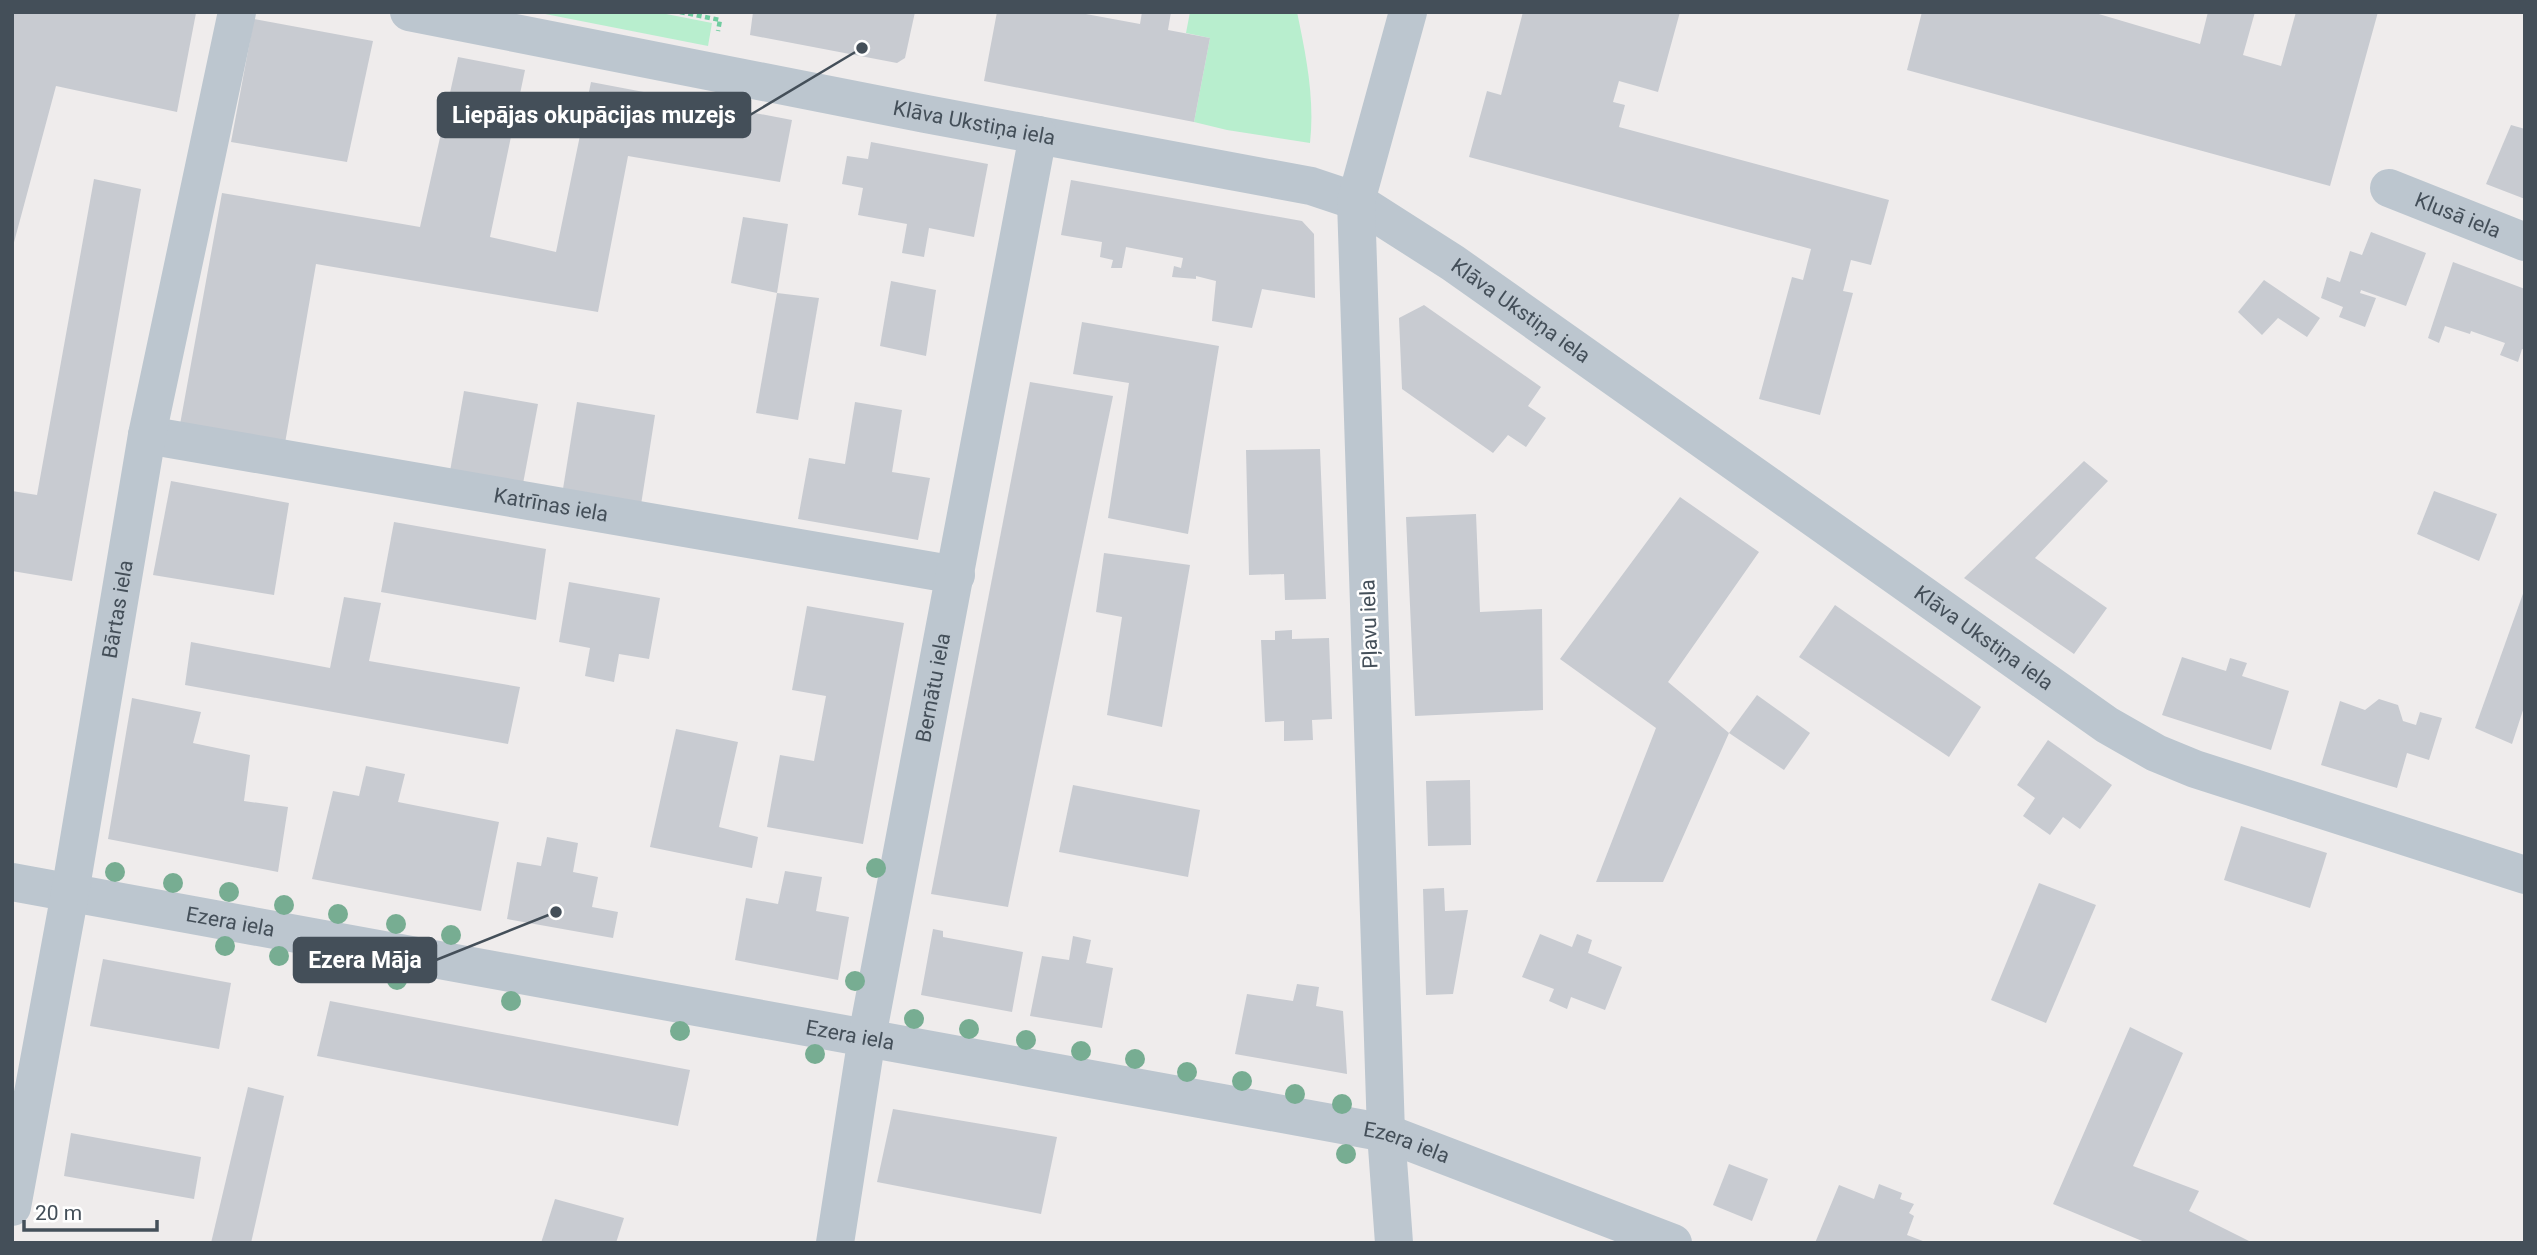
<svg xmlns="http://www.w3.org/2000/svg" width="2537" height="1255" font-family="Roboto,sans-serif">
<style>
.green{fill:#b8eece}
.building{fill:#c8cbd1}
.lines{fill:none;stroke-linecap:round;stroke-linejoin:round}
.path{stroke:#70cca0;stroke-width:4.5;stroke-dasharray:5 3.5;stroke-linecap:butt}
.minor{stroke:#bcc6cf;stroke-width:38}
.tree{fill:#77ad92}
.labels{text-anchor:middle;stroke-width:5;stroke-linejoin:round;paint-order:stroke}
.street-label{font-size:21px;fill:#444f59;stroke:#fff}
.leader{fill:none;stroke:#444f59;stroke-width:2.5}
.callout-dot{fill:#444f59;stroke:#fff;stroke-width:2.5}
.callout{fill:#444f59;stroke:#444f59;stroke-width:2.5}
.callout-label{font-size:23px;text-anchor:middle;font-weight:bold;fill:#fff}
</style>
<rect width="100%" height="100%" fill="#efecec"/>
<g class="green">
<path d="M 535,12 L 656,12 L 712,23 L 708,46 Z"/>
<path d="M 1190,12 L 1297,12 C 1306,55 1315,99 1310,143 L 1227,130 L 1194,122 L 1210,38 L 1186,33 Z"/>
</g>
<g class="building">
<path d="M 12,12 L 196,13 L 177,112 L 56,86 L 13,246 Z"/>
<path d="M 753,12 L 915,12 L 905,58 L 897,63 L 750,35 Z"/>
<path d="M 997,12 L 1075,12 L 1140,24 L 1142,12 L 1171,12 L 1168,30 L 1210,38 L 1194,122 L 984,81 Z"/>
<path d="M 1523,12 L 1680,12 L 1658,92 L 1619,81 L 1613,102 L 1625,105 L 1619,127 L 1889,200 L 1871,265 L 1851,260 L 1843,291 L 1853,293 L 1820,415 L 1759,399 L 1792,277 L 1803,280 L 1811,249 L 1469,157 L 1487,91 L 1501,95 Z"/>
<path d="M 1922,12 L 2092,12 L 2200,44 L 2208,12 L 2255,12 L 2243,55 L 2281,66 L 2296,12 L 2378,12 L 2330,186 L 1907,70 Z"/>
<path d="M 254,19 L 373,41 L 347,162 L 231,142 Z"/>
<path d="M 458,57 L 525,70 L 490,237 L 556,252 L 591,82 L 792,120 L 780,182 L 628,156 L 598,312 L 316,264 L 284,449 L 179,430 L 222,193 L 420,227 Z"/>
<path d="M 2511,125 L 2525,129 L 2525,199 L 2486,184 Z"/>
<path d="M 871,142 L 988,164 L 974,237 L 929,228 L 924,257 L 902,253 L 907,224 L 858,215 L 863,188 L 842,184 L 847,156 L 868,159 Z"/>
<path d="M 94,179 L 141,189 L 72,581 L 12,571 L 12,491 L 37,495 Z"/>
<path d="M 1071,180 L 1302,221 L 1314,234 L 1315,298 L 1262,289 L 1252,328 L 1212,321 L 1216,281 L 1196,276 L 1196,279 L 1172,277 L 1174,266 L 1181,268 L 1183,258 L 1126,247 L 1122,268 L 1111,268 L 1113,260 L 1100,257 L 1102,242 L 1061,235 Z"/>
<path d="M 743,217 L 788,224 L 777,293 L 731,283 Z"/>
<path d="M 2371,232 L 2426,253 L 2406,306 L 2361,290 L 2360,293 L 2376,298 L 2365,327 L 2339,317 L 2343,307 L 2321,298 L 2327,277 L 2340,282 L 2350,251 L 2362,255 Z"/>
<path d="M 2453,262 L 2525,289 L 2525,350 L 2522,349 L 2518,362 L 2500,355 L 2505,343 L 2471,331 L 2470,334 L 2445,326 L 2439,343 L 2428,338 Z"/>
<path d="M 2264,280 L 2320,318 L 2307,337 L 2278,318 L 2262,335 L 2238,312 Z"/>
<path d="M 891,281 L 936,290 L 926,356 L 880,346 Z"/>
<path d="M 777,293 L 819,298 L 798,420 L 756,413 Z"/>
<path d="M 1424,305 L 1541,387 L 1528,406 L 1546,418 L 1526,447 L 1508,435 L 1493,453 L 1402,389 L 1399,318 Z"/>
<path d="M 1082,322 L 1219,346 L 1188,534 L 1108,518 L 1129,383 L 1073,374 Z"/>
<path d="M 1030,382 L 1113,396 L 1008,907 L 931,894 Z"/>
<path d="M 464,391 L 538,404 L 522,489 L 449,477 Z"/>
<path d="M 577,402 L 655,415 L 640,511 L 562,495 Z"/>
<path d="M 855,402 L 902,410 L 892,472 L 930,478 L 918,540 L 798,519 L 809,458 L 845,464 Z"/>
<path d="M 1320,449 L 1326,599 L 1285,600 L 1284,574 L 1249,575 L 1246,450 Z"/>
<path d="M 2084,461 L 2108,481 L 2035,558 L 2107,608 L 2074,654 L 1964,578 Z"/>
<path d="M 171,481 L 289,503 L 274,595 L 153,575 Z"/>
<path d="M 2434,491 L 2497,514 L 2479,561 L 2417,534 Z"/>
<path d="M 1680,497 L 1759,552 L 1668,682 L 1729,733 L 1663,882 L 1596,882 L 1656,728 L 1560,659 Z"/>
<path d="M 1476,514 L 1480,612 L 1542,609 L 1543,710 L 1415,716 L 1406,517 Z"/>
<path d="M 394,522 L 546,549 L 536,620 L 381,592 Z"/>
<path d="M 1104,553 L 1190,565 L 1162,727 L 1107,715 L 1122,617 L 1096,612 Z"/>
<path d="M 569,582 L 660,598 L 649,659 L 619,654 L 614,682 L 585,676 L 590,648 L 559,642 Z"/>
<path d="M 2525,588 L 2525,704 L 2512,744 L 2475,728 Z"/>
<path d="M 344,597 L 381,603 L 369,661 L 520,687 L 508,744 L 185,685 L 191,642 L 330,668 Z"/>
<path d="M 1835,605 L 1981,707 L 1949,757 L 1799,657 Z"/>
<path d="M 807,606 L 904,623 L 863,844 L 767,827 L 780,755 L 814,761 L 826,696 L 792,690 Z"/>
<path d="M 1292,630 L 1292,639 L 1329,638 L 1332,719 L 1312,720 L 1313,740 L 1284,741 L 1284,721 L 1265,722 L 1261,640 L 1275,640 L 1275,631 Z"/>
<path d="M 2182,657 L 2226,671 L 2230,658 L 2247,663 L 2242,676 L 2289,691 L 2271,750 L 2162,715 Z"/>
<path d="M 1757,695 L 1810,733 L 1784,770 L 1729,733 Z"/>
<path d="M 132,698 L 201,712 L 193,743 L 250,755 L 244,801 L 288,807 L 278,872 L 108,839 Z"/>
<path d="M 2379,699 L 2398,705 L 2403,721 L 2416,725 L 2420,712 L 2442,718 L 2429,760 L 2407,753 L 2397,788 L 2321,765 L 2340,701 L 2365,710 Z"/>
<path d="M 676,729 L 738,742 L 719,827 L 758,837 L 752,868 L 650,847 Z"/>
<path d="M 2048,740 L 2112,785 L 2080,829 L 2063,817 L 2050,835 L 2023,816 L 2035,798 L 2017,785 Z"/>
<path d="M 366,766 L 405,774 L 398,802 L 499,822 L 481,911 L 312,879 L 333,791 L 359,796 Z"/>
<path d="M 1470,780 L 1471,845 L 1428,846 L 1426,781 Z"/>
<path d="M 1073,785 L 1200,810 L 1188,877 L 1059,852 Z"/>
<path d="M 2241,826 L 2327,853 L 2310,908 L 2224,880 Z"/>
<path d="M 547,837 L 578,843 L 573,872 L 598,877 L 592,907 L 618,912 L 613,938 L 507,919 L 517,862 L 541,866 Z"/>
<path d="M 785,871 L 822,877 L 816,911 L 849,917 L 838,980 L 735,960 L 746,898 L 778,904 Z"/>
<path d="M 2039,883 L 2096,905 L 2046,1023 L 1991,1000 Z"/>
<path d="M 1444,888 L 1445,911 L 1468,910 L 1453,994 L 1426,995 L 1423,889 Z"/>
<path d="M 933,929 L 943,931 L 943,937 L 1023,952 L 1012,1012 L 921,995 Z"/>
<path d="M 1540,934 L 1572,947 L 1577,934 L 1592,940 L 1588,953 L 1622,967 L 1605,1010 L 1571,997 L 1567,1009 L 1549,1001 L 1554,989 L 1522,977 Z"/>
<path d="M 1073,936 L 1091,940 L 1086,963 L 1113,968 L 1102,1028 L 1030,1016 L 1042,956 L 1069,960 Z"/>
<path d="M 103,959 L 231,983 L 219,1049 L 90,1026 Z"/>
<path d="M 1297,984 L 1319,987 L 1316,1006 L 1343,1011 L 1347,1074 L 1235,1054 L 1247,994 L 1293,1001 Z"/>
<path d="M 330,1001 L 690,1070 L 678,1126 L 317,1056 Z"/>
<path d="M 2130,1027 L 2183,1053 L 2133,1166 L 2199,1191 L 2189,1211 L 2253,1243 L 2147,1243 L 2053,1204 Z"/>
<path d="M 248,1087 L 284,1096 L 251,1243 L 211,1243 Z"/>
<path d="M 893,1109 L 1057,1137 L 1041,1214 L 877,1182 Z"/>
<path d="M 71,1133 L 201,1157 L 194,1199 L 64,1176 Z"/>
<path d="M 1729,1164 L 1768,1179 L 1752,1221 L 1713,1205 Z"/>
<path d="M 1879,1184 L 1902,1193 L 1900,1199 L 1914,1204 L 1909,1213 L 1914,1216 L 1907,1235 L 1928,1243 L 1815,1243 L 1839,1185 L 1874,1199 Z"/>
<path d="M 555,1199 L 624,1218 L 616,1243 L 541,1243 Z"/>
</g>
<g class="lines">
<path class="path" d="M 680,12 L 720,20 L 718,31"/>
<g class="minor">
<path id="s1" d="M 409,12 L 926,114 L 1311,186 L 1356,201 L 1453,263 L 2107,725 L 2156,753 L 2195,769 L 2525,875"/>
<path id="s2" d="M 2389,188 L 2525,242"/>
<path id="s3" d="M 147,435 L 956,575"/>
<path id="s4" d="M 12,882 L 1386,1133 L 1673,1243"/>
<path id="s5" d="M 12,1207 L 70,893 L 147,435 L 237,12"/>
<path id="s6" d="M 835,1243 L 867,1037 L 1038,135"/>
<path d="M 1394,1243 L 1386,1133 L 1356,201 L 1408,12"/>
</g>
</g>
<g class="tree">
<circle cx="876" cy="868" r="10"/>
<circle cx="115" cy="872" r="10"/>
<circle cx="173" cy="883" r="10"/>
<circle cx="229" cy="892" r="10"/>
<circle cx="284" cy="905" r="10"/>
<circle cx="338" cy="914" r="10"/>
<circle cx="396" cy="924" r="10"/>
<circle cx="451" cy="935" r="10"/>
<circle cx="225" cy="946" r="10"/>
<circle cx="279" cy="956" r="10"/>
<circle cx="397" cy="980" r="10"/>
<circle cx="855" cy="981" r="10"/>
<circle cx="511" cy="1001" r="10"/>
<circle cx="914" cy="1019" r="10"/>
<circle cx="969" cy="1029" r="10"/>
<circle cx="680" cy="1031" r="10"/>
<circle cx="1026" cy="1040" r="10"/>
<circle cx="1081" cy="1051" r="10"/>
<circle cx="815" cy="1054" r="10"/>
<circle cx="1135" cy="1059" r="10"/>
<circle cx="1187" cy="1072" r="10"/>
<circle cx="1242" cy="1081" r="10"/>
<circle cx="1295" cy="1094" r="10"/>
<circle cx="1342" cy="1104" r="10"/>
<circle cx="1346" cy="1154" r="10"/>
</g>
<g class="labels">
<g class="street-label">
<text dy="7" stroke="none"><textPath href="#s1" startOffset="576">Klāva Ukstiņa iela</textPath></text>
<text dy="7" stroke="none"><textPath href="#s2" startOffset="74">Klusā iela</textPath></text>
<text dy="7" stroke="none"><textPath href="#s1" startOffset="1164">Klāva Ukstiņa iela</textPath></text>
<text dy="7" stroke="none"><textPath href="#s3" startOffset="410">Katrīnas iela</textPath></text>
<text dy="7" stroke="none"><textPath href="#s5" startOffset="607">Bārtas iela</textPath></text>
<text transform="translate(1369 624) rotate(-92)" y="7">Pļavu iela</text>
<text dy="7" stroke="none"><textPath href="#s1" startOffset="1731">Klāva Ukstiņa iela</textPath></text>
<text dy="7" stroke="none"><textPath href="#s6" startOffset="564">Bernātu iela</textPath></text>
<text dy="7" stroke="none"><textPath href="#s4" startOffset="222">Ezera iela</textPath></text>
<text dy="7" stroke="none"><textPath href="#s4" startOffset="852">Ezera iela</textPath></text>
<text dy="7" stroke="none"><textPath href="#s4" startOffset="1419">Ezera iela</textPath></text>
</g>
</g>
<path class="leader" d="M862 48L750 115M556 912L436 960"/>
<g class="callout-dot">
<circle cx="862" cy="48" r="7"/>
<circle cx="556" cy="912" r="7"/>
</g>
<g class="callout">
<rect x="438" y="93" width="312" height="44" rx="7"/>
<rect x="294" y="938" width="142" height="44" rx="7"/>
</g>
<g class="callout-label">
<text x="594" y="123">Liepājas okupācijas muzejs</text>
<text x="365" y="968">Ezera Māja</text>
</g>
<rect width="2537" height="1255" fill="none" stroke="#444f59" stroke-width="28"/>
<path d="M24 1220v10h133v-10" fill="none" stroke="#444f59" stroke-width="3.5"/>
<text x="35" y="1220" font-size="21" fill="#444f59" stroke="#ffffff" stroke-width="5" paint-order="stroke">20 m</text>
</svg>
